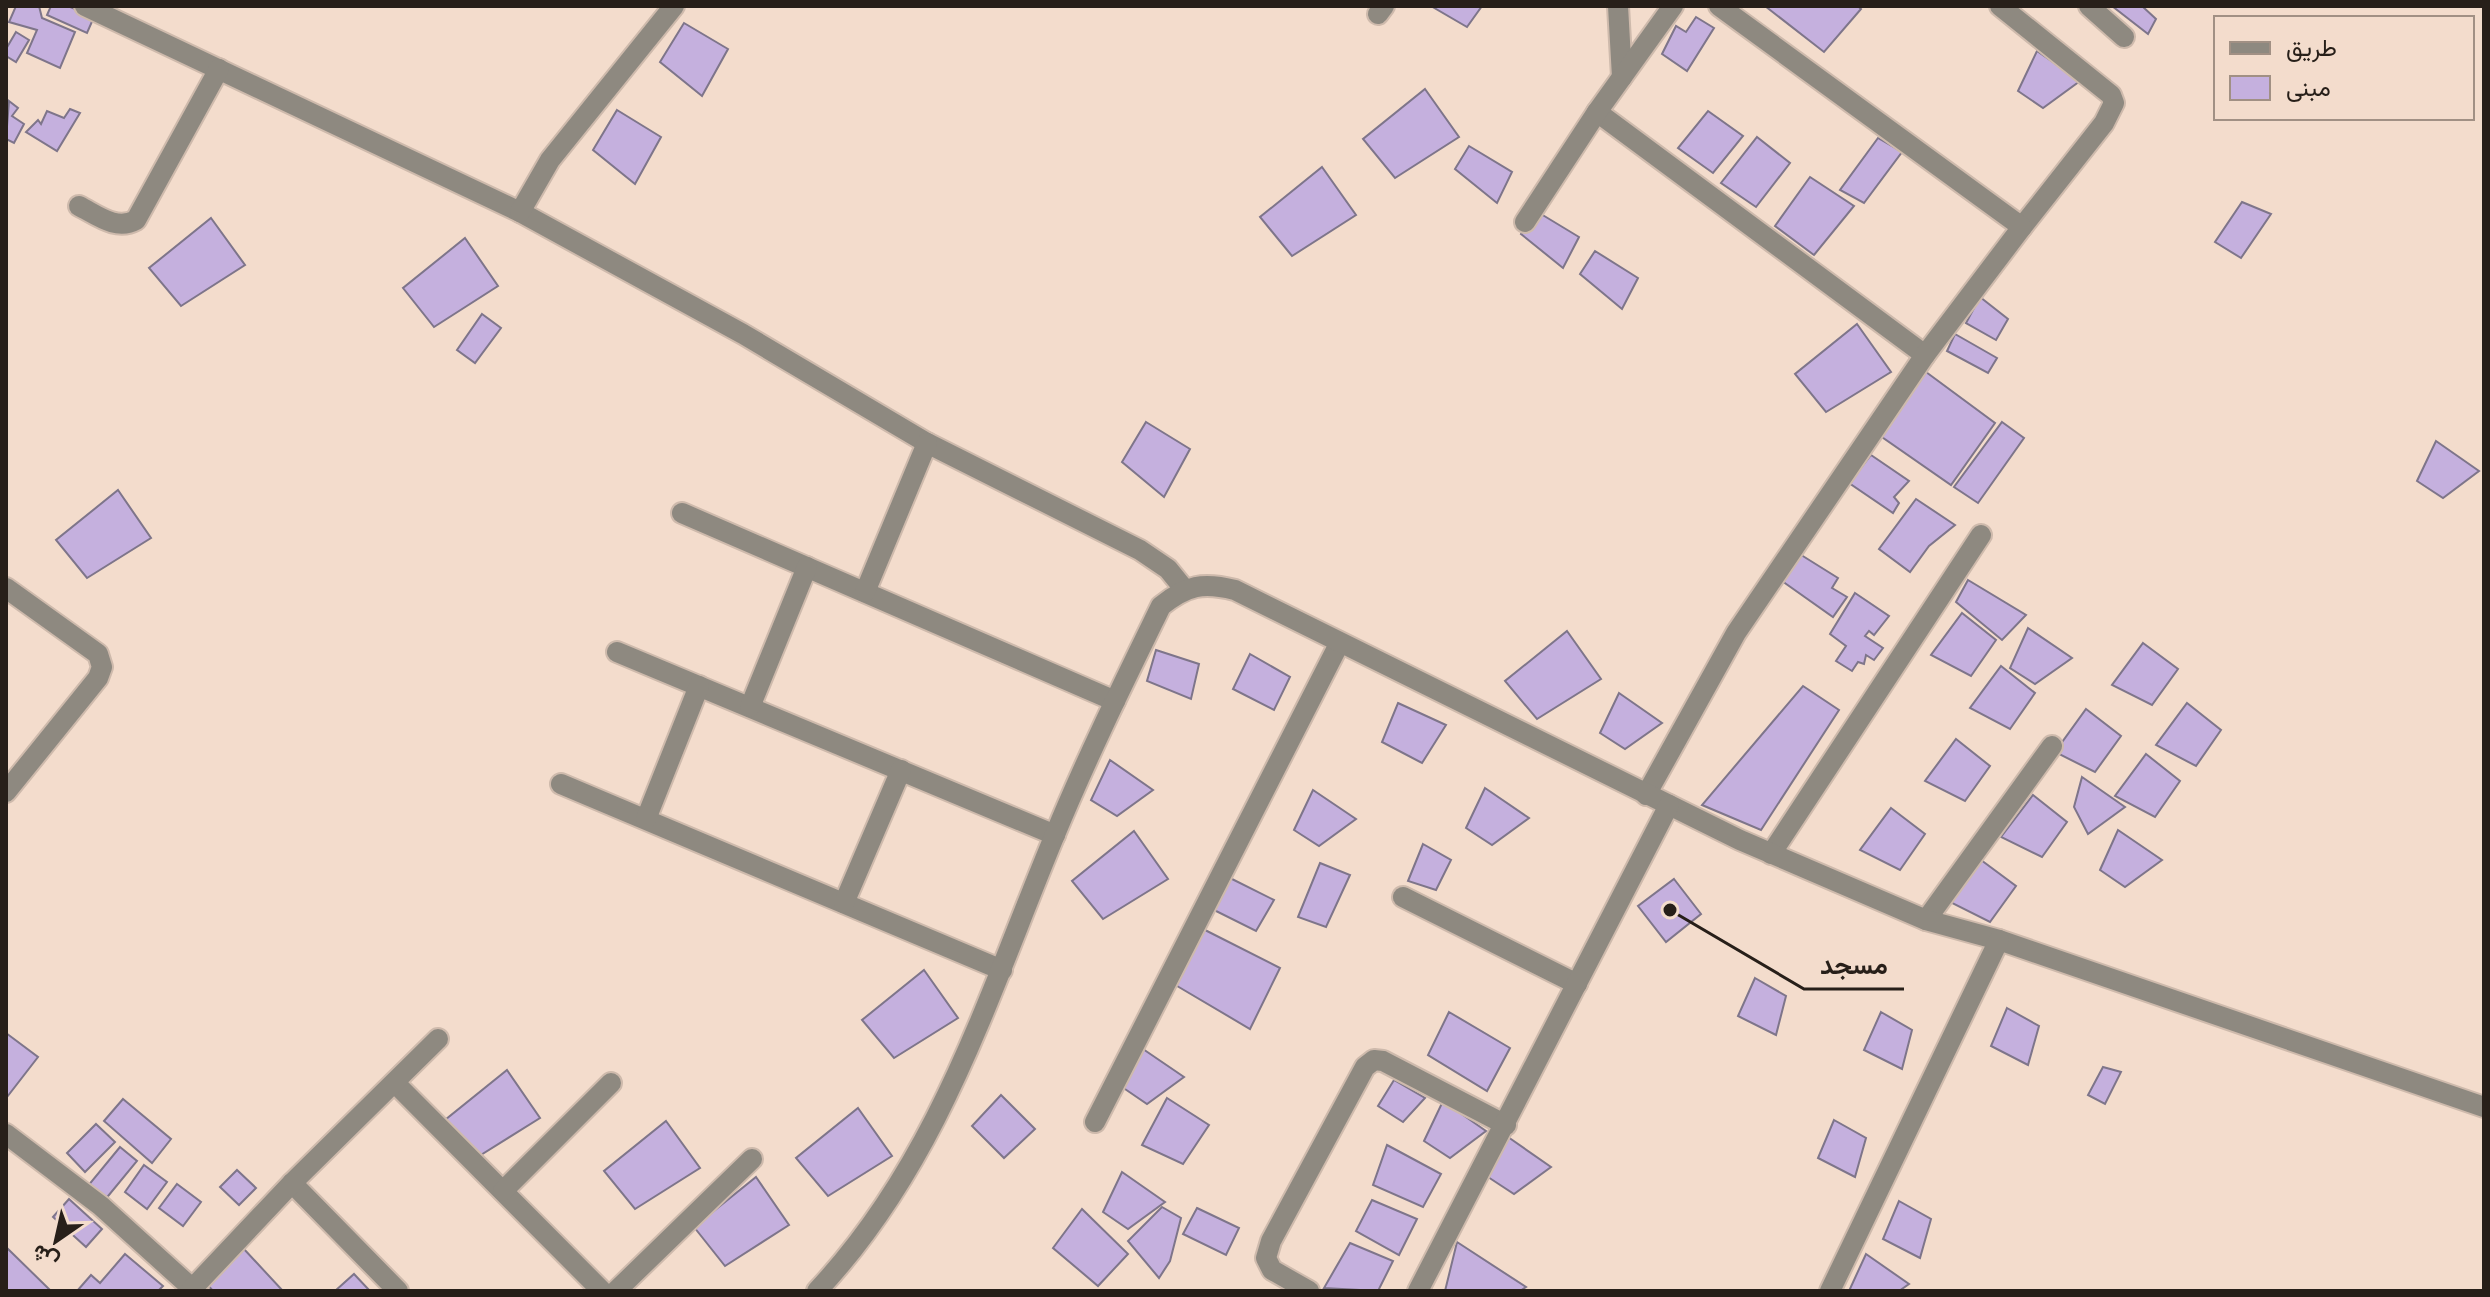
<svg xmlns="http://www.w3.org/2000/svg" width="2490" height="1297" font-family="Lora,Vazirmatn,serif">
<style>
.building{fill:#c5b0de;stroke:#7e758a;stroke-width:2}
.lines{fill:none;stroke-linecap:round;stroke-linejoin:round}
.minor-casing{stroke:#cebaac;stroke-width:24}
.minor{stroke:#8e8980;stroke-width:20}
.leader{fill:none;stroke:#271f19;stroke-width:3}
.callout-dot{fill:#271f19;stroke:#f3dccc;stroke-width:3}
.callout-label{font-size:26px;text-anchor:middle;font-weight:bold;fill:#271f19;stroke:#f3dccc;stroke-width:6;stroke-linejoin:round;paint-order:stroke}
</style>
<rect width="100%" height="100%" fill="#f3dccc"/>
<g class="building">
<path d="M 16,6 L 39,6 L 42,18 L 75,32 L 60,68 L 27,53 L 37,30 L 9,22 Z"/>
<path d="M 51,6 L 68,6 L 94,17 L 87,33 L 47,15 Z"/>
<path d="M 1431,6 L 1482,6 L 1467,27 Z"/>
<path d="M 1765,6 L 1858,6 L 1861,9 L 1824,52 Z"/>
<path d="M 2112,6 L 2142,6 L 2156,19 L 2148,34 Z"/>
<path d="M 1696,17 L 1714,28 L 1687,71 L 1662,54 L 1676,26 L 1686,32 Z"/>
<path d="M 684,23 L 728,49 L 702,96 L 660,62 Z"/>
<path d="M 16,32 L 29,40 L 16,62 L 6,56 L 6,49 Z"/>
<path d="M 2037,51 L 2080,81 L 2043,108 L 2018,91 Z"/>
<path d="M 1425,89 L 1459,137 L 1395,178 L 1363,139 Z"/>
<path d="M 9,101 L 18,108 L 12,116 L 24,124 L 14,143 L 6,139 Z"/>
<path d="M 70,109 L 80,113 L 57,151 L 26,132 L 38,120 L 41,124 L 47,111 L 64,118 Z"/>
<path d="M 617,110 L 661,137 L 635,184 L 593,150 Z"/>
<path d="M 1708,111 L 1743,136 L 1713,173 L 1678,148 Z"/>
<path d="M 1757,137 L 1790,163 L 1756,207 L 1721,183 Z"/>
<path d="M 1878,138 L 1902,152 L 1864,203 L 1840,190 Z"/>
<path d="M 1469,146 L 1512,172 L 1497,203 L 1455,169 Z"/>
<path d="M 1322,167 L 1356,215 L 1292,256 L 1260,217 Z"/>
<path d="M 1810,177 L 1854,206 L 1814,255 L 1775,226 Z"/>
<path d="M 2242,202 L 2271,214 L 2241,258 L 2215,242 Z"/>
<path d="M 1536,211 L 1579,237 L 1563,268 L 1521,234 Z"/>
<path d="M 211,218 L 245,265 L 181,306 L 149,268 Z"/>
<path d="M 465,238 L 498,286 L 434,327 L 403,288 Z"/>
<path d="M 1595,251 L 1638,278 L 1622,309 L 1580,274 Z"/>
<path d="M 1980,297 L 2008,319 L 1996,340 L 1966,323 Z"/>
<path d="M 482,314 L 501,328 L 475,363 L 457,350 Z"/>
<path d="M 1857,324 L 1891,372 L 1826,412 L 1795,374 Z"/>
<path d="M 1955,334 L 1997,358 L 1988,373 L 1947,351 Z"/>
<path d="M 1926,372 L 1995,423 L 1951,485 L 1879,435 Z"/>
<path d="M 1146,422 L 1190,449 L 1164,497 L 1122,462 Z"/>
<path d="M 2002,422 L 2024,438 L 1978,503 L 1954,487 Z"/>
<path d="M 2436,441 L 2479,471 L 2443,498 L 2417,481 Z"/>
<path d="M 1871,455 L 1909,481 L 1894,497 L 1899,503 L 1893,513 L 1849,483 Z"/>
<path d="M 118,490 L 151,538 L 87,578 L 56,540 Z"/>
<path d="M 1916,499 L 1955,525 L 1929,546 L 1910,572 L 1879,549 Z"/>
<path d="M 1798,553 L 1838,578 L 1832,588 L 1847,597 L 1833,617 L 1782,581 Z"/>
<path d="M 1968,580 L 2026,615 L 2002,640 L 1956,602 Z"/>
<path d="M 1855,593 L 1889,616 L 1874,635 L 1869,631 L 1865,636 L 1883,648 L 1874,660 L 1866,655 L 1864,664 L 1858,662 L 1852,671 L 1836,661 L 1846,646 L 1830,634 Z"/>
<path d="M 1962,613 L 1996,640 L 1971,676 L 1931,655 Z"/>
<path d="M 2028,628 L 2072,658 L 2035,684 L 2010,668 Z"/>
<path d="M 1567,631 L 1601,679 L 1537,719 L 1505,681 Z"/>
<path d="M 2143,643 L 2178,669 L 2152,705 L 2112,685 Z"/>
<path d="M 1156,650 L 1199,664 L 1191,699 L 1147,681 Z"/>
<path d="M 1250,654 L 1290,677 L 1274,710 L 1233,689 Z"/>
<path d="M 2001,666 L 2035,693 L 2010,729 L 1970,708 Z"/>
<path d="M 1803,686 L 1839,710 L 1761,830 L 1702,805 Z"/>
<path d="M 1619,693 L 1662,723 L 1625,749 L 1600,733 Z"/>
<path d="M 1398,703 L 1446,725 L 1422,763 L 1382,742 Z"/>
<path d="M 2187,703 L 2221,730 L 2196,766 L 2156,745 Z"/>
<path d="M 2086,709 L 2121,736 L 2095,772 L 2055,752 Z"/>
<path d="M 1956,739 L 1990,766 L 1965,801 L 1925,781 Z"/>
<path d="M 2146,754 L 2180,781 L 2155,817 L 2115,796 Z"/>
<path d="M 1110,760 L 1153,790 L 1117,816 L 1091,800 Z"/>
<path d="M 2082,777 L 2125,807 L 2088,834 L 2074,807 Z"/>
<path d="M 1485,788 L 1529,818 L 1492,845 L 1466,828 Z"/>
<path d="M 1313,790 L 1356,819 L 1319,846 L 1294,830 Z"/>
<path d="M 2033,795 L 2067,822 L 2042,857 L 2001,837 Z"/>
<path d="M 1891,808 L 1925,834 L 1900,870 L 1860,850 Z"/>
<path d="M 2118,830 L 2162,860 L 2125,887 L 2100,870 Z"/>
<path d="M 1134,831 L 1168,879 L 1103,919 L 1072,881 Z"/>
<path d="M 1423,844 L 1451,860 L 1436,890 L 1408,881 Z"/>
<path d="M 1981,860 L 2016,886 L 1990,922 L 1950,902 Z"/>
<path d="M 1320,863 L 1350,875 L 1326,927 L 1298,917 Z"/>
<path d="M 1228,877 L 1274,900 L 1256,931 L 1212,909 Z"/>
<path d="M 1674,879 L 1701,914 L 1666,942 L 1638,906 Z"/>
<path d="M 1203,929 L 1280,968 L 1250,1029 L 1172,983 Z"/>
<path d="M 924,970 L 958,1018 L 894,1058 L 862,1020 Z"/>
<path d="M 1755,978 L 1786,996 L 1776,1035 L 1738,1016 Z"/>
<path d="M 2007,1008 L 2039,1026 L 2028,1065 L 1991,1046 Z"/>
<path d="M 1449,1012 L 1510,1048 L 1487,1091 L 1428,1055 Z"/>
<path d="M 1881,1012 L 1912,1030 L 1902,1069 L 1864,1050 Z"/>
<path d="M 6,1033 L 38,1057 L 7,1097 L 6,1096 Z"/>
<path d="M 1140,1047 L 1184,1077 L 1147,1104 L 1122,1087 Z"/>
<path d="M 2103,1067 L 2121,1072 L 2105,1104 L 2088,1095 Z"/>
<path d="M 507,1070 L 540,1118 L 476,1158 L 445,1120 Z"/>
<path d="M 1394,1080 L 1425,1098 L 1403,1122 L 1378,1106 Z"/>
<path d="M 1001,1095 L 1035,1129 L 1004,1158 L 972,1126 Z"/>
<path d="M 1167,1098 L 1209,1125 L 1183,1164 L 1142,1145 Z"/>
<path d="M 123,1099 L 171,1139 L 152,1163 L 104,1121 Z"/>
<path d="M 1443,1101 L 1486,1131 L 1450,1158 L 1424,1141 Z"/>
<path d="M 858,1108 L 892,1156 L 828,1196 L 796,1158 Z"/>
<path d="M 1834,1120 L 1866,1138 L 1855,1177 L 1818,1158 Z"/>
<path d="M 666,1121 L 700,1168 L 635,1209 L 604,1171 Z"/>
<path d="M 96,1124 L 115,1142 L 85,1172 L 67,1153 Z"/>
<path d="M 1508,1137 L 1551,1167 L 1514,1194 L 1488,1177 Z"/>
<path d="M 1387,1145 L 1441,1174 L 1423,1207 L 1373,1185 Z"/>
<path d="M 120,1147 L 137,1161 L 104,1201 L 87,1187 Z"/>
<path d="M 144,1165 L 167,1182 L 147,1209 L 125,1192 Z"/>
<path d="M 237,1170 L 256,1188 L 239,1205 L 220,1187 Z"/>
<path d="M 1122,1172 L 1165,1202 L 1128,1229 L 1103,1212 Z"/>
<path d="M 756,1177 L 789,1225 L 725,1266 L 694,1227 Z"/>
<path d="M 177,1184 L 201,1202 L 183,1226 L 159,1208 Z"/>
<path d="M 69,1199 L 102,1229 L 86,1247 L 53,1217 Z"/>
<path d="M 1372,1200 L 1417,1219 L 1399,1255 L 1356,1231 Z"/>
<path d="M 1899,1201 L 1931,1219 L 1920,1258 L 1883,1239 Z"/>
<path d="M 1162,1207 L 1181,1218 L 1170,1261 L 1159,1278 L 1128,1241 Z"/>
<path d="M 1197,1208 L 1239,1228 L 1226,1255 L 1183,1234 Z"/>
<path d="M 1082,1209 L 1128,1254 L 1098,1286 L 1053,1248 Z"/>
<path d="M 1457,1242 L 1526,1287 L 1520,1291 L 1445,1291 Z"/>
<path d="M 1350,1243 L 1393,1261 L 1378,1291 L 1324,1288 Z"/>
<path d="M 6,1247 L 51,1291 L 6,1291 Z"/>
<path d="M 243,1248 L 283,1291 L 213,1291 L 206,1283 Z"/>
<path d="M 125,1254 L 163,1286 L 158,1291 L 77,1291 L 91,1275 L 100,1283 Z"/>
<path d="M 1866,1254 L 1909,1284 L 1899,1291 L 1849,1291 Z"/>
<path d="M 354,1274 L 370,1291 L 335,1291 Z"/>
</g>
<g class="lines">
<defs>
<g id="minor">
<path d="M 85,6 L 520,212 L 743,334 L 927,443 L 1140,550 L 1168,569 L 1185,590"/>
<path d="M 1618,6 L 1622,77"/>
<path d="M 2000,6 L 2111,95 L 2114,103 L 2104,123 L 2022,227"/>
<path d="M 2089,6 L 2124,37"/>
<path d="M 1378,14 L 1384,6"/>
<path d="M 1597,112 L 1925,355"/>
<path d="M 79,206 C 97,215 116,231 136,220 L 219,69"/>
<path d="M 520,212 L 550,160 L 674,6"/>
<path d="M 1525,222 L 1597,112 L 1673,6"/>
<path d="M 682,513 L 1115,701"/>
<path d="M 6,588 L 98,654 L 102,667 L 98,678 L 6,792"/>
<path d="M 865,592 L 927,443"/>
<path d="M 617,652 L 1055,835"/>
<path d="M 750,707 L 807,567"/>
<path d="M 561,784 L 1002,970"/>
<path d="M 1646,795 L 1736,633 L 1925,355 L 2022,227 L 1719,6"/>
<path d="M 646,819 L 699,686"/>
<path d="M 1771,854 L 1981,535"/>
<path d="M 1403,897 L 1577,984"/>
<path d="M 844,903 L 901,770"/>
<path d="M 1926,920 L 2052,746"/>
<path d="M 396,1084 L 602,1291"/>
<path d="M 1095,1122 L 1339,644"/>
<path d="M 6,1134 L 101,1206 L 195,1291"/>
<path d="M 292,1183 L 398,1291"/>
<path d="M 503,1191 L 611,1083"/>
<path d="M 190,1291 L 292,1183 L 438,1039"/>
<path d="M 616,1291 L 752,1159"/>
<path d="M 817,1291 C 939,1161 987,998 1054,837 C 1086,759 1124,682 1161,606 C 1187,585 1203,582 1235,590 L 1740,840 L 1926,920 L 1999,940 L 2484,1107"/>
<path d="M 1309,1291 L 1272,1270 L 1266,1258 L 1271,1241 L 1365,1067 L 1374,1060 L 1383,1061 L 1506,1125"/>
<path d="M 1418,1291 L 1669,805"/>
<path d="M 1830,1291 L 1999,940"/>
</g>
</defs>
<use href="#minor" class="minor-casing"/>
<use href="#minor" class="minor"/>
</g>
<path class="leader" d="M1670 910L1804 989H1904"/>
<circle class="callout-dot" cx="1670" cy="910" r="8"/>
<g class="callout-label">
<text x="1854" y="974">مسجد</text>
</g>
<rect width="2490" height="1297" fill="none" stroke="#271f19" stroke-width="16"/>
<rect x="2214" y="16" width="260" height="104" fill="#f3dccc" stroke="#a19084" stroke-width="2"/>
<rect x="2230" y="42" width="40" height="12" fill="#8e8980" stroke="#a19084" stroke-width="2"/>
<text x="2286" y="56" font-size="24" fill="#271f19">طريق</text>
<rect x="2230" y="76" width="40" height="24" fill="#c5b0de" stroke="#a19084" stroke-width="2"/>
<text x="2286" y="96" font-size="24" fill="#271f19">مبنى</text>
<g transform="translate(56 1241) rotate(214)" stroke="#f3dccc" stroke-width="6" paint-order="stroke">
<path d="M0-6L14 30L0 20L-14 30Z" fill="#271f19"/>
<text y="-12" font-size="22" font-weight="bold" text-anchor="middle" fill="#271f19">ش</text>
</g>
</svg>
